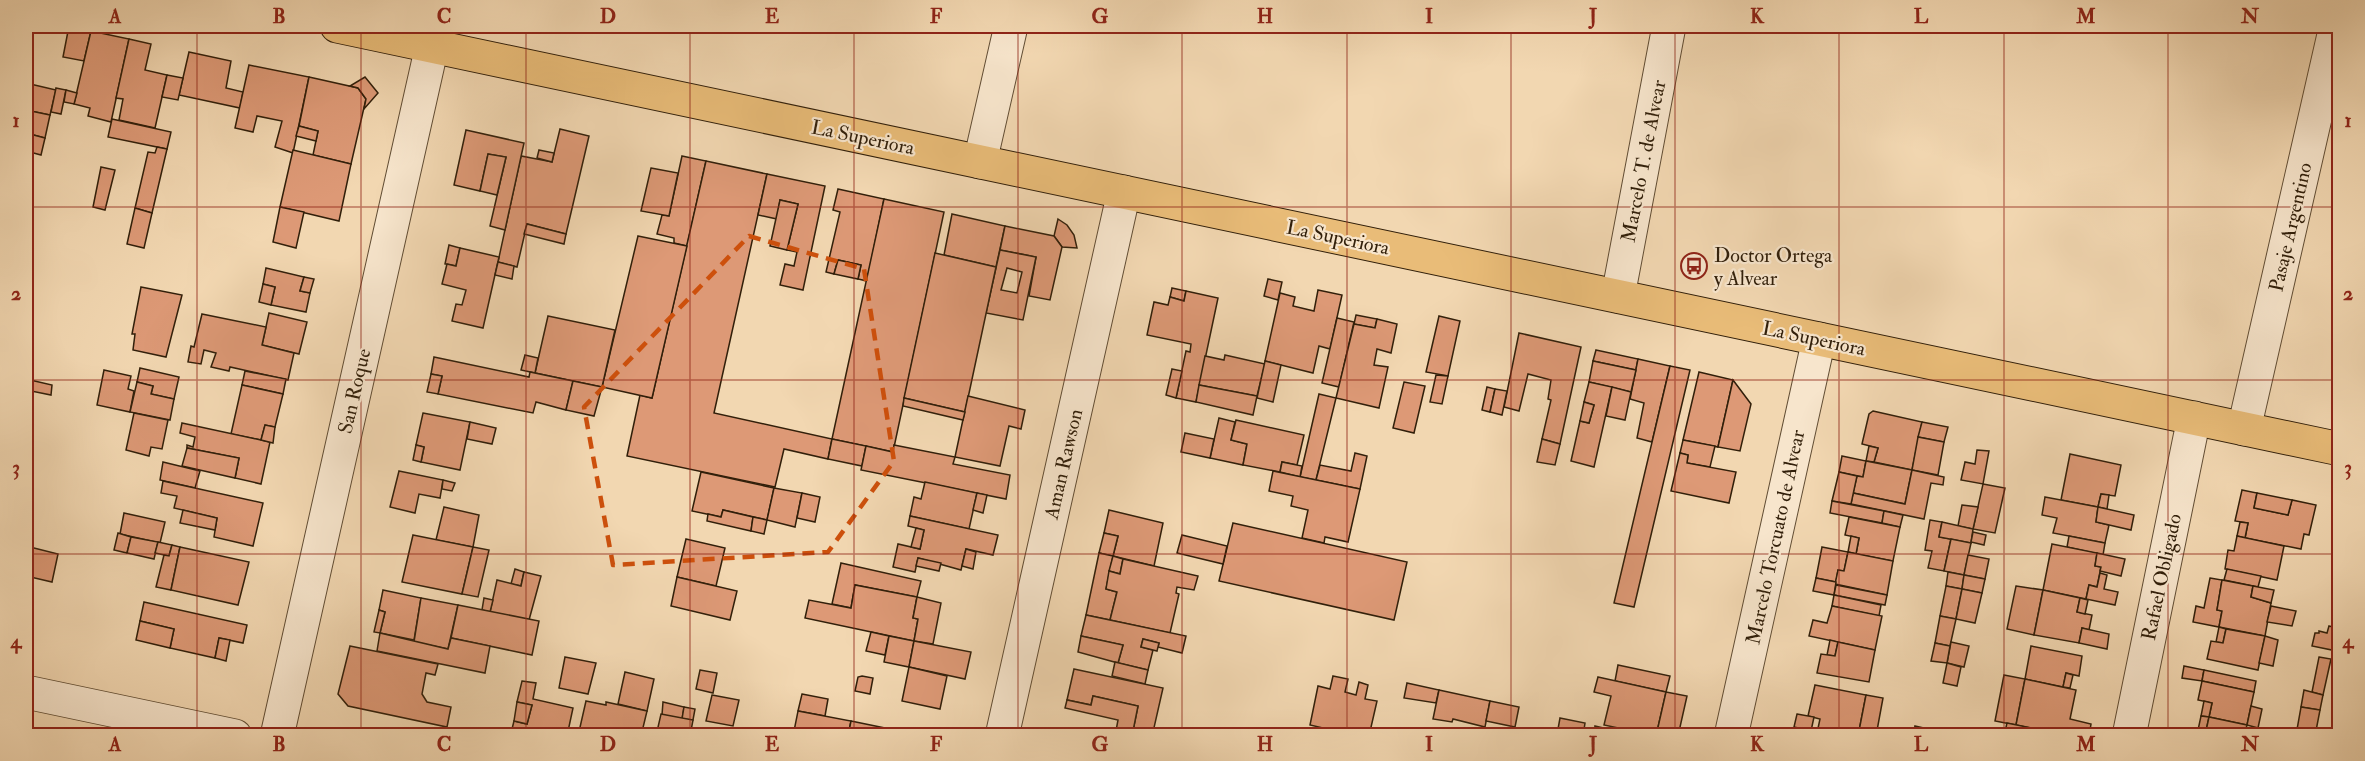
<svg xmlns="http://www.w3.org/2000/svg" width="2365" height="761" font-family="'IM FELL Double Pica',serif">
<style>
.building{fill:#dd9976;stroke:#311f0a;stroke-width:1.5;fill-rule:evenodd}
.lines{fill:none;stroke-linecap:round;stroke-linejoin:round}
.minor-casing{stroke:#614d34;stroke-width:35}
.major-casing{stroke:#311f0a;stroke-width:35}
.minor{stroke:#f7e5cc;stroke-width:33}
.major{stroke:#e9bc78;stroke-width:33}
.marked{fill:none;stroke:#cd500c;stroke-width:4.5;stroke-dasharray:12 8;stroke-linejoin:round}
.grid{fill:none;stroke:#8f2418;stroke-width:1.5;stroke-opacity:0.55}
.labels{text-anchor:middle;stroke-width:4.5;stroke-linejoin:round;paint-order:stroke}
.street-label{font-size:20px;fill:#311f0a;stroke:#f7e5cc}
.poi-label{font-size:20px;fill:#311f0a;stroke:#f7e5cc;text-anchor:start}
.neatline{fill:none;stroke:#8f2418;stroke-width:2}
.grid-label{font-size:20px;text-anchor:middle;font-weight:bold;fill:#8f2418}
</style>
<rect width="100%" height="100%" fill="#f2d7b1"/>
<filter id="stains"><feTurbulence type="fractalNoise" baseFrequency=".00333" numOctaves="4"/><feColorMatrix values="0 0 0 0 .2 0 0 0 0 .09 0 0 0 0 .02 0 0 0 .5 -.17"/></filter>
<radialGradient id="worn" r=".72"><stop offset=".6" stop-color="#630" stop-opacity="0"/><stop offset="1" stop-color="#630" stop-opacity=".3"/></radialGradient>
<g class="building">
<path d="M 69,26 L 91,31 L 84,61 L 63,57 Z"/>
<path d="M 91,31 L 129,39 L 111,122 L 88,116 L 90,108 L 74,104 Z"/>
<path d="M 129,39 L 151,44 L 145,70 L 167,75 L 155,128 L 119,120 L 123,99 L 116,98 Z"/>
<path d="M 189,52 L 231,61 L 226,88 L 243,92 L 240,108 L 179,95 Z"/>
<path d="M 249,65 L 309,77 L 293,153 L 275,147 L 282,121 L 257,116 L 253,132 L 235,128 Z"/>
<path d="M 167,75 L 183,78 L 178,100 L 162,97 Z"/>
<path d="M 309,77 L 358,88 L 366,99 L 351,164 L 313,155 L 318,131 L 299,126 Z"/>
<path d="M 365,77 L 378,93 L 364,109 L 366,99 L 358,88 L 350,86 Z"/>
<path d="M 26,83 L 56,90 L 50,115 L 26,110 Z"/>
<path d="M 56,88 L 66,90 L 61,114 L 51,112 Z"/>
<path d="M 66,90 L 77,93 L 74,104 L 64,102 Z"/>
<path d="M 26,110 L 50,115 L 45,138 L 26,133 Z"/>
<path d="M 112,119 L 171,132 L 167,149 L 108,137 Z"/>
<path d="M 299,126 L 318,131 L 316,141 L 296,136 Z"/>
<path d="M 560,129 L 589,136 L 566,234 L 527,224 L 517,267 L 498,262 L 521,156 L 552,162 Z"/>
<path d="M 466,130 L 524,143 L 505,230 L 490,226 L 506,157 L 488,154 L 480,191 L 454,185 Z"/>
<path d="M 26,133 L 45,138 L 41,155 L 26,151 Z"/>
<path d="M 157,147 L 167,149 L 152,213 L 135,208 L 148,152 L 155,153 Z"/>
<path d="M 293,150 L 351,164 L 339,221 L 280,207 Z"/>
<path d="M 539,150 L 554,153 L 552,162 L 537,158 Z"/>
<path d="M 488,154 L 506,157 L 497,195 L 480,191 Z"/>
<path d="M 682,156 L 706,161 L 687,246 L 674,243 L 674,238 L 657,234 L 662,215 L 669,216 Z"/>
<path d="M 706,161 L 767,174 L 714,413 L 832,439 L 828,459 L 784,449 L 775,487 L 627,456 L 640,395 L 652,398 Z"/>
<path d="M 101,167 L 115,170 L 105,210 L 93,207 Z"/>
<path d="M 651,168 L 678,173 L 669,216 L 641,211 Z"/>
<path d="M 767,174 L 825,186 L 803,290 L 780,285 L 785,264 L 794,266 L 797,252 L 787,250 L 798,204 L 780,200 L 777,219 L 758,215 Z"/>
<path d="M 838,189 L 884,199 L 867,281 L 858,279 L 861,265 L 838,260 L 834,274 L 826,272 L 840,212 L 833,210 Z"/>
<path d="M 884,199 L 944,212 L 893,452 L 832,439 Z"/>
<path d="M 780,200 L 798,204 L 787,250 L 770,246 Z"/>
<path d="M 280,207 L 304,212 L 296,248 L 273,242 Z"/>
<path d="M 135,208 L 152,213 L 144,248 L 127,244 Z"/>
<path d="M 952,214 L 1005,226 L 996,267 L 944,255 Z"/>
<path d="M 1058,219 L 1067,225 L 1074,235 L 1077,248 L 1062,247 L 1054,236 Z"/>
<path d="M 527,224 L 566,234 L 564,244 L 524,234 Z"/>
<path d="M 1005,226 L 1054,236 L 1062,247 L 1050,300 L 1029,296 L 1036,257 L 1000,250 Z"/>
<path d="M 638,236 L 687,246 L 652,398 L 602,387 Z"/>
<path d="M 449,245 L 460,248 L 456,266 L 445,264 Z"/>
<path d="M 460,248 L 499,257 L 483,328 L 452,321 L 456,304 L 462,305 L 466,290 L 442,284 L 447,264 L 456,266 Z"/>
<path d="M 1000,250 L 1036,257 L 1023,320 L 986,313 ZM 1007,268 L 1022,272 L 1017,293 L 1001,290 Z"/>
<path d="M 935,253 L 996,267 L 965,412 L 904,398 Z"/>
<path d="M 838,260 L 861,265 L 858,279 L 834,274 Z"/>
<path d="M 498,262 L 514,266 L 512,279 L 495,275 Z"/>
<path d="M 266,268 L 304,277 L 300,291 L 310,293 L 306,312 L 271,305 L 275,287 L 263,284 Z"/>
<path d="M 304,277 L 314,279 L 310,293 L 300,291 Z"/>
<path d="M 1268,279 L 1282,282 L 1278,300 L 1264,296 Z"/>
<path d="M 263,284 L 275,287 L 271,305 L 259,302 Z"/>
<path d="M 141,287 L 182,295 L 166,357 L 133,350 L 135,334 L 132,334 Z"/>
<path d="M 1172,288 L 1186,291 L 1184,301 L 1170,297 Z"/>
<path d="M 1318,290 L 1342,295 L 1330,349 L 1319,346 L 1313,373 L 1265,361 L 1280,293 L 1295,297 L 1293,306 L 1314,311 Z"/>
<path d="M 1186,291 L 1218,298 L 1196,402 L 1176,398 L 1186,351 L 1190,352 L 1191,344 L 1147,335 L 1154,302 L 1168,305 L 1170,297 L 1184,301 Z"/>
<path d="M 269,313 L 307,322 L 299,354 L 262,345 Z"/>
<path d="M 202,314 L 266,327 L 262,345 L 294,353 L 288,380 L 230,367 L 229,371 L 211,367 L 216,353 L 204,350 L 201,364 L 188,362 L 191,346 L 194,347 Z"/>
<path d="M 1356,315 L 1377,319 L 1375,328 L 1354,324 Z"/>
<path d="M 548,316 L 615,330 L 602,387 L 535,373 Z"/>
<path d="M 1439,316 L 1460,321 L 1448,376 L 1426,372 Z"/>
<path d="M 1337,318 L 1354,322 L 1339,387 L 1322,383 Z"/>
<path d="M 1377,319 L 1397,324 L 1391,353 L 1377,349 L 1374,365 L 1388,367 L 1379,408 L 1336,398 L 1354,324 L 1375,328 Z"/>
<path d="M 1519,333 L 1581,347 L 1560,444 L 1542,439 L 1551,400 L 1548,399 L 1551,380 L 1528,374 L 1519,411 L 1504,407 Z"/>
<path d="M 1596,350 L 1638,359 L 1636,370 L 1593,361 Z"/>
<path d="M 525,355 L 538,358 L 535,373 L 521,370 Z"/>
<path d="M 1225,355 L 1265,364 L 1257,396 L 1199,385 L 1205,356 L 1224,360 Z"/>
<path d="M 434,357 L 529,377 L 530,372 L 573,381 L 566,410 L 536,402 L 533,413 L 438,394 L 442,376 L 431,374 Z"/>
<path d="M 1638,359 L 1670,366 L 1652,442 L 1637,438 L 1644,403 L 1630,399 Z"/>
<path d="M 1265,361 L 1281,365 L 1273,402 L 1257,398 Z"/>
<path d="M 1593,361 L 1636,370 L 1631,392 L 1589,382 Z"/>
<path d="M 1670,366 L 1690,370 L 1634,607 L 1614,603 Z"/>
<path d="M 140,368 L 179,377 L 174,399 L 151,394 L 153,386 L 137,382 Z"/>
<path d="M 1172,369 L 1182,371 L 1176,398 L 1166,395 Z"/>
<path d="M 104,370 L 131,376 L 128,389 L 134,391 L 130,412 L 97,405 Z"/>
<path d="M 245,371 L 286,379 L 283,394 L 242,385 Z"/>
<path d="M 1699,372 L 1733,380 L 1718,447 L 1683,440 Z"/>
<path d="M 431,374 L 442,376 L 438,394 L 427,392 Z"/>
<path d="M 1436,375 L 1448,376 L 1442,404 L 1430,402 Z"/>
<path d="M 26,379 L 52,385 L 51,395 L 26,390 Z"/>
<path d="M 1733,380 L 1751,404 L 1740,451 L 1718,447 Z"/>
<path d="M 573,381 L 602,387 L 594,416 L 566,410 Z"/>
<path d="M 137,382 L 153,386 L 151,394 L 174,399 L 170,420 L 130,412 Z"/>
<path d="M 1404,382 L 1425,386 L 1414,433 L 1393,428 Z"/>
<path d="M 1589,382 L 1612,387 L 1594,467 L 1571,461 L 1580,421 L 1589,423 L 1594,405 L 1584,402 Z"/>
<path d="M 242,385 L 283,394 L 275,427 L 265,425 L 261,440 L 231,434 Z"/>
<path d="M 1199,385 L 1257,396 L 1253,415 L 1196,402 Z"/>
<path d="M 1487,387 L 1495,389 L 1490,412 L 1482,410 Z"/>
<path d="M 1612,387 L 1631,392 L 1625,420 L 1606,416 Z"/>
<path d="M 1495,389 L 1507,391 L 1502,415 L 1490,412 Z"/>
<path d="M 1319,394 L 1336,398 L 1316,480 L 1300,477 Z"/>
<path d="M 968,396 L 1025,410 L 1021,429 L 1009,426 L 1000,466 L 955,457 Z"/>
<path d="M 904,398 L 965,412 L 963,420 L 903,406 Z"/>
<path d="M 1584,402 L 1594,405 L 1589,423 L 1580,421 Z"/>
<path d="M 1873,411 L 1922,422 L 1912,470 L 1874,462 L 1878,448 L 1862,444 L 1869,414 Z"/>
<path d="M 134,413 L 168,420 L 162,449 L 151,447 L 149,456 L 126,450 Z"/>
<path d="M 423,413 L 470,422 L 460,470 L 421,462 L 424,447 L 416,445 Z"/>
<path d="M 1219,418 L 1235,422 L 1231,440 L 1247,444 L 1243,465 L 1210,458 Z"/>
<path d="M 1236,420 L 1304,435 L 1297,465 L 1282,462 L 1280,472 L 1243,465 L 1247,444 L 1231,440 Z"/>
<path d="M 470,422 L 496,428 L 492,444 L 467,439 Z"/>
<path d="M 1922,422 L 1948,427 L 1944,442 L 1918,437 Z"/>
<path d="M 182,423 L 270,442 L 261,484 L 235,478 L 239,458 L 187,448 L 187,445 L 193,447 L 195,437 L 180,433 Z"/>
<path d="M 265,425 L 275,427 L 273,443 L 261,440 Z"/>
<path d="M 1185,433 L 1214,439 L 1210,458 L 1181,452 Z"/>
<path d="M 1918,437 L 1944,442 L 1938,475 L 1912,470 Z"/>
<path d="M 832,439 L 866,446 L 862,466 L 828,459 Z"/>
<path d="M 1542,439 L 1560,444 L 1555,465 L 1537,462 Z"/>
<path d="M 1683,440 L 1715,446 L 1710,467 L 1687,463 L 1688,455 L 1680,453 Z"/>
<path d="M 416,445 L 424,447 L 421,462 L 413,460 Z"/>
<path d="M 894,445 L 955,457 L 953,464 L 1010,475 L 1006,499 L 861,470 L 866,446 L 893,452 Z"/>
<path d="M 1869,446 L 1878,448 L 1874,462 L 1866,461 Z"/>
<path d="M 187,448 L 239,458 L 235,478 L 182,466 Z"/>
<path d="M 1977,450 L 1989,451 L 1983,484 L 1961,480 L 1965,462 L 1975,464 Z"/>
<path d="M 1355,453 L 1367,456 L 1360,489 L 1316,480 L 1320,465 L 1351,471 Z"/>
<path d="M 1680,453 L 1688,455 L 1687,463 L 1736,472 L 1729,503 L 1671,491 Z"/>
<path d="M 2070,454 L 2121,465 L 2115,496 L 2101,494 L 2098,507 L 2061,500 Z"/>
<path d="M 1842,456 L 1866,461 L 1863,477 L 1839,472 Z"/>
<path d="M 1866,461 L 1912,470 L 1905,504 L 1853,493 L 1857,476 L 1863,477 Z"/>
<path d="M 163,462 L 200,471 L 195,488 L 160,480 Z"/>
<path d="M 1282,462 L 1302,466 L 1300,477 L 1280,472 Z"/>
<path d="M 1912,470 L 1944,477 L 1943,485 L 1931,483 L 1924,519 L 1851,504 L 1853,493 L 1905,504 Z"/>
<path d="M 399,471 L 443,480 L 440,498 L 419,494 L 415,513 L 390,507 Z"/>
<path d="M 1273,471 L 1360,489 L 1348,542 L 1325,537 L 1324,543 L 1302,538 L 1308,510 L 1291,506 L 1293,496 L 1269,491 Z"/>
<path d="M 701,472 L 774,488 L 767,520 L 723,510 L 721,517 L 692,511 Z"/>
<path d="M 1839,472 L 1857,476 L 1851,504 L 1832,501 Z"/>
<path d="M 443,480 L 455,483 L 452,491 L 442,489 Z"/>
<path d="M 163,481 L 263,503 L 253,546 L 214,537 L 217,518 L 174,508 L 177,496 L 161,493 Z"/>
<path d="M 925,482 L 977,493 L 969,529 L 910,516 L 914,497 L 921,499 Z"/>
<path d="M 1983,484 L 2005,488 L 1995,533 L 1973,529 Z"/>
<path d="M 774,488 L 802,493 L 795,527 L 767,520 Z"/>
<path d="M 2242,490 L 2257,493 L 2254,508 L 2288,515 L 2292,500 L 2316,505 L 2309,535 L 2304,534 L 2301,549 L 2245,538 L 2248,523 L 2235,521 Z"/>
<path d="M 802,493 L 820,497 L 815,522 L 797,518 Z"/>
<path d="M 977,493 L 987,495 L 983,513 L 973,510 Z"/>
<path d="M 2257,493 L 2292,500 L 2288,515 L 2254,508 Z"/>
<path d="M 2101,494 L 2109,495 L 2107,509 L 2098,507 Z"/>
<path d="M 2045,497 L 2098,507 L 2096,522 L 2109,525 L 2105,543 L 2053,533 L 2057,518 L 2042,515 Z"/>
<path d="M 1832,501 L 1884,511 L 1882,523 L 1830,513 Z"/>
<path d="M 1962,505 L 1978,507 L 1973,529 L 1958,526 Z"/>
<path d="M 444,507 L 479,515 L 473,547 L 436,540 Z"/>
<path d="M 2098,507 L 2134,515 L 2131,530 L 2096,522 Z"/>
<path d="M 183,510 L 217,518 L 215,530 L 180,523 Z"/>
<path d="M 723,510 L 753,517 L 751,531 L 707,521 L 708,514 L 721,517 Z"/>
<path d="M 1109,510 L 1163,523 L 1154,566 L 1113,556 L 1118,536 L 1104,533 Z"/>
<path d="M 1884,511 L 1903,515 L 1900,527 L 1882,523 Z"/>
<path d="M 124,513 L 165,522 L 160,543 L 120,534 Z"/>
<path d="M 910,516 L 998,535 L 993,555 L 966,549 L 961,570 L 918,558 L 915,572 L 893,567 L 898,544 L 920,549 L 924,530 L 908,526 Z"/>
<path d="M 753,517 L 767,520 L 764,534 L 751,531 Z"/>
<path d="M 1849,517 L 1900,527 L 1893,561 L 1856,554 L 1859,538 L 1845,535 Z"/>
<path d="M 1930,520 L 1942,522 L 1939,537 L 1951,539 L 1944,571 L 1928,568 L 1932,551 L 1925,550 Z"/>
<path d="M 1942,522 L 1973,529 L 1971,543 L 1939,537 Z"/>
<path d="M 2240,522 L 2248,523 L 2245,538 L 2237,536 Z"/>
<path d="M 1233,523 L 1407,562 L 1394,620 L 1219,581 Z"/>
<path d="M 916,528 L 924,530 L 920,549 L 911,547 Z"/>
<path d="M 1973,532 L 1986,535 L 1984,545 L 1971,542 Z"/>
<path d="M 118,533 L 131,537 L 127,553 L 114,550 Z"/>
<path d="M 1104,533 L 1118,536 L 1113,556 L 1099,553 Z"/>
<path d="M 413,535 L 473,547 L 462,594 L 402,582 Z"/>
<path d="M 1182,535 L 1227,546 L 1223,564 L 1177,553 Z"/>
<path d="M 1851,536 L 1859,538 L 1856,554 L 1848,552 Z"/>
<path d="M 2069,536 L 2105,543 L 2103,555 L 2067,547 Z"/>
<path d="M 2237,536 L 2284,546 L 2277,580 L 2225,569 L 2228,550 L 2234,551 Z"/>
<path d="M 131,537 L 158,542 L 154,559 L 127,553 Z"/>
<path d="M 686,539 L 725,548 L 716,586 L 677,577 Z"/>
<path d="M 1951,539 L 1971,543 L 1964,575 L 1944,571 Z"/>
<path d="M 158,542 L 172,545 L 169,556 L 155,553 Z"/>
<path d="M 2052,544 L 2097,553 L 2095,566 L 2101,567 L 2097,587 L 2089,585 L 2086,599 L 2043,590 Z"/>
<path d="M 172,545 L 180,547 L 171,590 L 156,587 L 164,555 L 169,556 Z"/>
<path d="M 26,546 L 58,554 L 52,582 L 26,576 Z"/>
<path d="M 180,547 L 249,562 L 238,605 L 171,590 Z"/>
<path d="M 473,547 L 489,550 L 478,597 L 462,594 Z"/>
<path d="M 1822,547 L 1848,552 L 1844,571 L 1838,570 L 1836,582 L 1816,578 Z"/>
<path d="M 966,549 L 976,552 L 973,569 L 962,566 Z"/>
<path d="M 1848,552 L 1893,561 L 1887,595 L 1835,584 L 1838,570 L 1844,571 Z"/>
<path d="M 1099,553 L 1113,556 L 1106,589 L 1117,592 L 1110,620 L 1086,615 Z"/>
<path d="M 2097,553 L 2125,559 L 2121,576 L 2100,571 L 2101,567 L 2095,566 Z"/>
<path d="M 1968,555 L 1989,559 L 1985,579 L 1964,575 Z"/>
<path d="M 1113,556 L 1123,559 L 1120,574 L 1109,571 Z"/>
<path d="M 918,558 L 941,563 L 939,571 L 916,566 Z"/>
<path d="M 1123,559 L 1198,576 L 1194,590 L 1177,587 L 1176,593 L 1179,594 L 1170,633 L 1110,620 L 1117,592 L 1106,589 L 1109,571 L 1120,574 Z"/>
<path d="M 841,563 L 921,581 L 917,597 L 855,585 L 851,608 L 832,604 Z"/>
<path d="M 515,569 L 524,572 L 521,586 L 511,584 Z"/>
<path d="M 2227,569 L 2261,576 L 2258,587 L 2224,580 Z"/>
<path d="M 524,572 L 541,576 L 529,620 L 490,612 L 497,580 L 521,586 Z"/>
<path d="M 1948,572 L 1964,575 L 1962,589 L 1946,586 Z"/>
<path d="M 2100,573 L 2107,575 L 2104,589 L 2118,592 L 2115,605 L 2086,599 L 2089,585 L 2097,587 Z"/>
<path d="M 1964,575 L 1985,579 L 1982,593 L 1962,589 Z"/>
<path d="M 677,577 L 737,591 L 730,620 L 671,606 Z"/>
<path d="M 1816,578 L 1836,582 L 1834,595 L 1813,591 Z"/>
<path d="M 2210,578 L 2222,580 L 2217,610 L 2222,611 L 2219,627 L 2193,622 L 2196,606 L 2204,608 Z"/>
<path d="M 2222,580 L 2253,586 L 2251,597 L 2271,603 L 2265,636 L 2219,627 L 2222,611 L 2217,610 Z"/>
<path d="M 855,585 L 917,597 L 913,618 L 918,619 L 914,641 L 805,618 L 809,600 L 851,608 Z"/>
<path d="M 1836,585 L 1887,595 L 1885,605 L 1834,595 Z"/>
<path d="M 1946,586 L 1962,589 L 1956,619 L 1940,616 Z"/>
<path d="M 2016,586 L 2043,590 L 2034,635 L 2007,629 Z"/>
<path d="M 2253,586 L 2274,590 L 2271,603 L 2251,597 Z"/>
<path d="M 1962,589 L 1982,593 L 1975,623 L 1956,619 Z"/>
<path d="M 383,590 L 421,598 L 414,640 L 380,633 L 385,612 L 379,610 Z"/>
<path d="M 2043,590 L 2080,598 L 2077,612 L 2092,615 L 2089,630 L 2082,628 L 2079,643 L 2034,635 Z"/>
<path d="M 1834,595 L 1881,605 L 1879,616 L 1832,606 Z"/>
<path d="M 917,597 L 941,603 L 933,644 L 914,641 L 918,619 L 913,618 Z"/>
<path d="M 421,598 L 458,605 L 448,649 L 414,642 Z"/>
<path d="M 484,598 L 493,600 L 490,612 L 482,610 Z"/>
<path d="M 2080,598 L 2088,600 L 2085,614 L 2077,612 Z"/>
<path d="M 144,602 L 247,625 L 243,643 L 219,638 L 215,658 L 170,648 L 174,629 L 140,621 Z"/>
<path d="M 458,605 L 539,621 L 532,655 L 451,638 Z"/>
<path d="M 1832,606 L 1882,616 L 1875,650 L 1809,636 L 1813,620 L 1827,623 Z"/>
<path d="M 2271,606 L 2296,611 L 2292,626 L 2267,622 Z"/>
<path d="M 379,610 L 385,612 L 380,633 L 374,632 Z"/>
<path d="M 1086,615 L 1186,636 L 1182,653 L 1158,647 L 1159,643 L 1143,639 L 1141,647 L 1153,650 L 1148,670 L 1118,663 L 1123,645 L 1081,636 Z"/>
<path d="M 1940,616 L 1956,619 L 1950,646 L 1935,643 Z"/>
<path d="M 140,621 L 174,629 L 170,648 L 136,640 Z"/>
<path d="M 2329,626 L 2337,628 L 2332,650 L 2312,646 L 2315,633 L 2319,633 L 2319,631 L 2327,633 Z"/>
<path d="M 2219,627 L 2226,629 L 2223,643 L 2216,642 Z"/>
<path d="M 2082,628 L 2109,634 L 2107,649 L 2079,643 Z"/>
<path d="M 2226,629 L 2265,636 L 2258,670 L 2207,659 L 2211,641 L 2223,643 Z"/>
<path d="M 871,632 L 889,636 L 885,655 L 866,651 Z"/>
<path d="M 380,633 L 448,649 L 451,638 L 490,646 L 485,673 L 377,651 Z"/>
<path d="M 889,636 L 914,641 L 909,667 L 884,662 Z"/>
<path d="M 1081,636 L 1123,645 L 1118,663 L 1078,652 Z"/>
<path d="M 2265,636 L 2278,640 L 2273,666 L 2259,663 Z"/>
<path d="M 219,638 L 230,640 L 226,661 L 215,658 Z"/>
<path d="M 1143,639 L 1159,643 L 1157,651 L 1141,647 Z"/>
<path d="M 1830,640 L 1838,642 L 1835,656 L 1827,655 Z"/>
<path d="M 914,641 L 971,652 L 965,679 L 909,667 Z"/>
<path d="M 1838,642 L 1875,650 L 1869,682 L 1817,673 L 1821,654 L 1835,656 Z"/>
<path d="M 1951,642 L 1969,646 L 1964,667 L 1947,663 Z"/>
<path d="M 1935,643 L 1950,646 L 1947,663 L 1931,661 Z"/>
<path d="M 350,646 L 438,664 L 435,675 L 426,673 L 422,694 L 427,702 L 451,707 L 447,727 L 348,706 L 338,694 Z"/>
<path d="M 2031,646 L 2082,656 L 2079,676 L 2066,673 L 2063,687 L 2025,679 Z"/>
<path d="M 565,657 L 596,663 L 588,694 L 559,688 Z"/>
<path d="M 2319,657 L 2331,659 L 2323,695 L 2312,692 Z"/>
<path d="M 1115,662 L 1148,670 L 1145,684 L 1112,676 Z"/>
<path d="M 1947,663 L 1961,667 L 1957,686 L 1943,683 Z"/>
<path d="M 1618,665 L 1670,676 L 1666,692 L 1615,681 Z"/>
<path d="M 2184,666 L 2204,670 L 2202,681 L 2182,678 Z"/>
<path d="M 909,667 L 947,676 L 940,709 L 902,701 Z"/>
<path d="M 1074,669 L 1163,688 L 1153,732 L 1160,736 L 1132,736 L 1138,706 L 1093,696 L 1091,705 L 1067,700 Z"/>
<path d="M 700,670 L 717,673 L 713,693 L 696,689 Z"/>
<path d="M 2204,670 L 2256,681 L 2254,692 L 2202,681 Z"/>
<path d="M 625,672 L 654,679 L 647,711 L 618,704 Z"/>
<path d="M 2066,673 L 2073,675 L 2070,688 L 2063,687 Z"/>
<path d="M 2004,675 L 2025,679 L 2016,725 L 1995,721 Z"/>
<path d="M 862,676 L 873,678 L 870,694 L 855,691 L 858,677 Z"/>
<path d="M 1333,676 L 1348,679 L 1345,692 L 1356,695 L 1359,682 L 1368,685 L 1365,699 L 1377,701 L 1369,736 L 1357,736 L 1310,725 L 1318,686 L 1330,689 Z"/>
<path d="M 1598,677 L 1666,692 L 1656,736 L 1604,725 L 1611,696 L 1594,692 Z"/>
<path d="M 2025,679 L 2076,690 L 2070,719 L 2091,724 L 2089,736 L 2069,736 L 2016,725 Z"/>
<path d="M 522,681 L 536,683 L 533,699 L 573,708 L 567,736 L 523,736 L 511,733 L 514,721 L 527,724 L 532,705 L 517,702 Z"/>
<path d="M 2202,681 L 2254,692 L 2247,725 L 2209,717 L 2212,703 L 2198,700 Z"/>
<path d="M 1407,683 L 1439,690 L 1436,703 L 1404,698 Z"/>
<path d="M 1815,685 L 1866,695 L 1858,736 L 1833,736 L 1817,733 L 1820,719 L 1808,716 Z"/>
<path d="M 1439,690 L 1490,701 L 1485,727 L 1453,719 L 1452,722 L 1433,719 Z"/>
<path d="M 2304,690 L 2323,695 L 2320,710 L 2301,707 Z"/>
<path d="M 1666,692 L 1687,696 L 1678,736 L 1656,736 Z"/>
<path d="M 802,694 L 828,699 L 825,716 L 798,711 Z"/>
<path d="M 712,695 L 739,700 L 733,726 L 706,721 Z"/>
<path d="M 1866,695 L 1883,698 L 1876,736 L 1858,736 Z"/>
<path d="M 1093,696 L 1138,706 L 1132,736 L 1115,736 L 1118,720 L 1065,708 L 1067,700 L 1091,705 Z"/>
<path d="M 586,701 L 606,705 L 606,702 L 647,711 L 641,736 L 578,736 Z"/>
<path d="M 1490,701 L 1519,707 L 1515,727 L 1486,721 Z"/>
<path d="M 2204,701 L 2212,703 L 2209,717 L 2201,716 Z"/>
<path d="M 517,702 L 532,705 L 527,724 L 514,721 Z"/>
<path d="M 663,702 L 684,707 L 682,719 L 662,715 Z"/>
<path d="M 2251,706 L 2262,709 L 2258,728 L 2247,725 Z"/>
<path d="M 684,707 L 695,709 L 693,720 L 682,719 Z"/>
<path d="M 2301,707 L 2320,710 L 2315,736 L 2296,735 Z"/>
<path d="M 798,711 L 851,721 L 848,736 L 793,736 Z"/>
<path d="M 661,714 L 693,720 L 690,736 L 656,736 Z"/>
<path d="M 1797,714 L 1814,717 L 1811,731 L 1794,727 Z"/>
<path d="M 2201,716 L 2209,717 L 2206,731 L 2198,730 Z"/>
<path d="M 2209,717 L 2247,725 L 2244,736 L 2191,736 L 2192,729 L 2206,731 Z"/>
<path d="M 1560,718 L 1585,723 L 1583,736 L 1567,736 L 1568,732 L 1558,729 Z"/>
<path d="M 851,721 L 924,736 L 848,736 Z"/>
<path d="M 2007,723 L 2060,734 L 2060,736 L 2004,736 Z"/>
<path d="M 1595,726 L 1608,729 L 1607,736 L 1594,736 Z"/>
<path d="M 1915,726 L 1933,730 L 1932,736 L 1913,736 Z"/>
<path d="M 1061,728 L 1096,736 L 1059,736 Z"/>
</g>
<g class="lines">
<defs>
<g id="minor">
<path d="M 980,162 L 1011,26"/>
<path d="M 1618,296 L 1669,26"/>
<path d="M 2244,429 L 2336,26"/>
<path d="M 26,692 L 235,736"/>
<path d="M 277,736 L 432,46"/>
<path d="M 1002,736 L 1124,192"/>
<path d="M 1731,736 L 1819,339"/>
<path d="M 2129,736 L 2194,418"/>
</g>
<path id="major" d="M 337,26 L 2340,449"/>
</defs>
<use href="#minor" class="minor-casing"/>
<use href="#major" class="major-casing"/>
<use href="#minor" class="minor"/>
<use href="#major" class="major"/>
</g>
<path class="marked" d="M 749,236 L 864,269 L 894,461 L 828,552 L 613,565 L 584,407 Z"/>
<path class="grid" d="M 197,26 L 197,736M 361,26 L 361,736M 526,26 L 526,736M 690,26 L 690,736M 854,26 L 854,736M 1018,26 L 1018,736M 1182,26 L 1182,736M 1347,26 L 1347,736M 1511,26 L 1511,736M 1675,26 L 1675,736M 1839,26 L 1839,736M 2004,26 L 2004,736M 2168,26 L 2168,736M 26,207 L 2340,207M 26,380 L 2340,380M 26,554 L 2340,554"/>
<defs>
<symbol id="bus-ring" viewBox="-11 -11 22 22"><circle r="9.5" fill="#f7e5cc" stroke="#8f2418" stroke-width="1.5"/><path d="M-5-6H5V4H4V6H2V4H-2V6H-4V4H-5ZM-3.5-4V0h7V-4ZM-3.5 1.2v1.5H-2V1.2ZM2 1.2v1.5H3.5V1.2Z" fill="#8f2418"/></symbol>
</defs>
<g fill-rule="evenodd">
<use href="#bus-ring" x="1679" y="251" width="30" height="30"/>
</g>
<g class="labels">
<g class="street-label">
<text transform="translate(863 137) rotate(12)" y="7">La Superiora</text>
<text transform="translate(1643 161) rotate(-79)" y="7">Marcelo T. de Alvear</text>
<text transform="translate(2290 227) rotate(-77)" y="7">Pasaje Argentino</text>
<text transform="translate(1338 237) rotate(12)" y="7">La Superiora</text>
<text transform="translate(1814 338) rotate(12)" y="7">La Superiora</text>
<text transform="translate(354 391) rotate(-77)" y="7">San Roque</text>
<text transform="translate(1063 464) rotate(-77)" y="7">Aman Rawson</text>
<text transform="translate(1775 537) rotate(-78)" y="7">Marcelo Torcuato de Alvear</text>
<text transform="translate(2161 577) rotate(-78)" y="7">Rafael Obligado</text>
</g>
<g class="poi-label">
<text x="1714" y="262">Doctor Ortega<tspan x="1714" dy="23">y Alvear</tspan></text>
</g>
</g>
<rect width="2365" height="761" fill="none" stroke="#f2d7b1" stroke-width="66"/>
<rect x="33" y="33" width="2299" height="695" class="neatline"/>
<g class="grid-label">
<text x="115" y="23">A</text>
<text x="279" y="23">B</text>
<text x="444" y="23">C</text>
<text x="608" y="23">D</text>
<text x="772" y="23">E</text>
<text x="936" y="23">F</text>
<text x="1100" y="23">G</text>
<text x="1265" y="23">H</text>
<text x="1429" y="23">I</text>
<text x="1593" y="23">J</text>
<text x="1757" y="23">K</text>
<text x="1921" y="23">L</text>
<text x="2086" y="23">M</text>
<text x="2250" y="23">N</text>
<text x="16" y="127">1</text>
<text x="2348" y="127">1</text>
<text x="16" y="300">2</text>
<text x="2348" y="300">2</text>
<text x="16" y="474">3</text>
<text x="2348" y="474">3</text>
<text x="16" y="648">4</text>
<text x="2348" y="648">4</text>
<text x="115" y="751">A</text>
<text x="279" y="751">B</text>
<text x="444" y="751">C</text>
<text x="608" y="751">D</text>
<text x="772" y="751">E</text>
<text x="936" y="751">F</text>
<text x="1100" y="751">G</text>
<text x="1265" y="751">H</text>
<text x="1429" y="751">I</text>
<text x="1593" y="751">J</text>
<text x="1757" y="751">K</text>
<text x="1921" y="751">L</text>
<text x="2086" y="751">M</text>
<text x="2250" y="751">N</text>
</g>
<rect width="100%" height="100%" filter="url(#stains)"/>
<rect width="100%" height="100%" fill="url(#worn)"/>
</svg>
